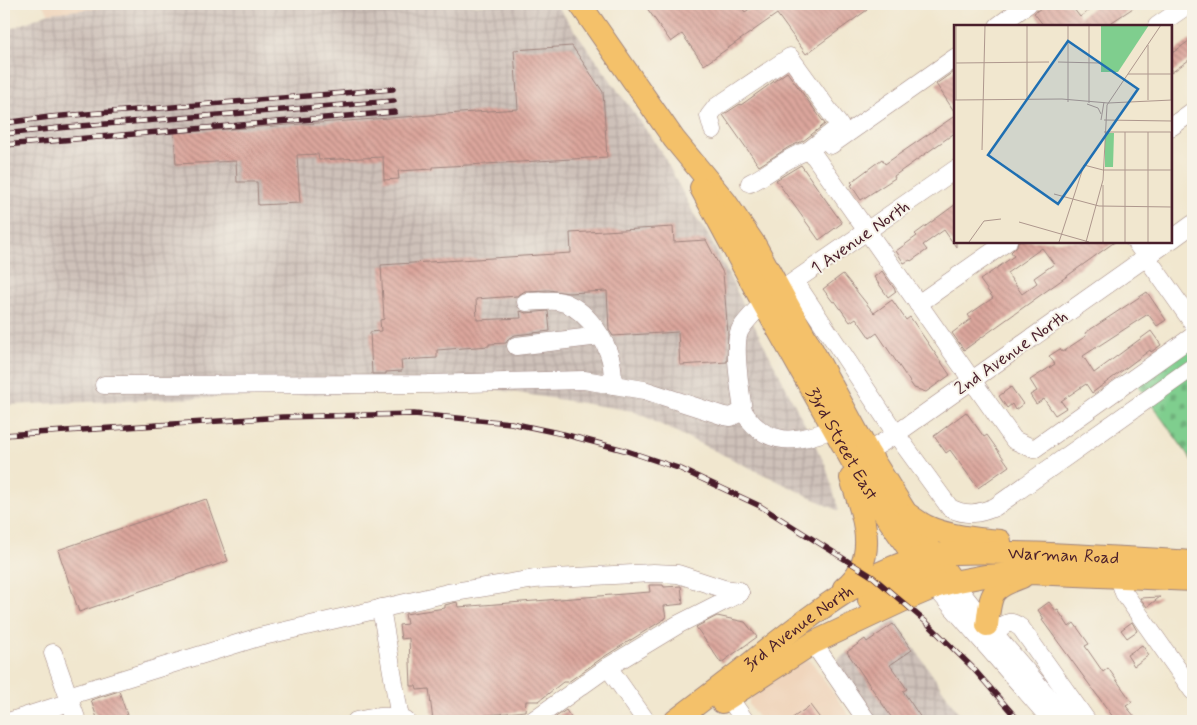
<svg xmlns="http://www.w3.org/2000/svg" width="1197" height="725" font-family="Mynerve,sans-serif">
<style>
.built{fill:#f0d5bc}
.industrial{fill:url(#industrial-grid)}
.cemetery{fill:url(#cemetery-stones);stroke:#64765c}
.building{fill:url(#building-back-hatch);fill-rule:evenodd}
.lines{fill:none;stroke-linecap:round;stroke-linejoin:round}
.minor-casing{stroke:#9e837d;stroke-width:19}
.major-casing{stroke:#9e837d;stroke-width:24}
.minor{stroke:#fff;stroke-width:18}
.major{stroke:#f4c16a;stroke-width:22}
.rail-casing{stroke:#4a1f2b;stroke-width:5.5}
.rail{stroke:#f7f3e8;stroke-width:4;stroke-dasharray:11;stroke-linecap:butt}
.labels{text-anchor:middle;stroke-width:4;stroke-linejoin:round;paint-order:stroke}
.street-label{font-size:18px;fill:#4a1f2b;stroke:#f7f3e8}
.inset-road{fill:none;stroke:#ae978d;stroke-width:1}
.view{fill:#1f6fb2;fill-opacity:0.15;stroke:#1f6fb2;stroke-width:2.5}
.inset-edge{fill:none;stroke:#4a1f2b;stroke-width:2.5}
</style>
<defs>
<pattern id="industrial-grid" width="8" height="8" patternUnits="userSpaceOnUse" patternTransform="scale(1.25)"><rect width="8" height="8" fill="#cec1b9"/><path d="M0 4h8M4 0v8" fill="none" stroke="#b2a59f"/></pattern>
<pattern id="cemetery-stones" width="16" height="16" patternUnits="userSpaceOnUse" patternTransform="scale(1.25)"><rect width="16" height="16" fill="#7fce8e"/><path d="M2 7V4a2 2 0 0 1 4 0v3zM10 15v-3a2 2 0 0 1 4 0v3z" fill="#6fb07b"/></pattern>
<pattern id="building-back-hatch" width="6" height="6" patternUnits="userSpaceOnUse" patternTransform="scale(1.25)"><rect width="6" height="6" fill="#dba69c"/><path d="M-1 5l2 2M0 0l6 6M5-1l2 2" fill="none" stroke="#b4877f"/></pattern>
</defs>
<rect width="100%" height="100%" fill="#f7f3e8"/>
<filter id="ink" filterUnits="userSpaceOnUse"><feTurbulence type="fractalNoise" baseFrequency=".02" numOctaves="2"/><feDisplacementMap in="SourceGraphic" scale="10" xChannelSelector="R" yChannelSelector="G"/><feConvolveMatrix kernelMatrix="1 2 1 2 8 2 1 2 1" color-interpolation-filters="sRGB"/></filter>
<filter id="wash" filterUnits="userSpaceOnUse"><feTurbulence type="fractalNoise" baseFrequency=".0096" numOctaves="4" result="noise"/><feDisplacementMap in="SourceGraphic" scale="20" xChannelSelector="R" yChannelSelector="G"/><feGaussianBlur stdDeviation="1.12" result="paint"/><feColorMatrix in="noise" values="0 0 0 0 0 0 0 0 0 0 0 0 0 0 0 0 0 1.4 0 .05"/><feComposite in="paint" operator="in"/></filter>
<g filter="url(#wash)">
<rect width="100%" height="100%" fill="#f1e7cf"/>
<g class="built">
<path d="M 42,4 L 141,4 L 49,13 Z"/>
<path d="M 803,659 L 809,660 L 813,664 L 853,721 L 761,721 L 749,705 L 749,698 Z"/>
</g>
<g class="industrial">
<path d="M 140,4 L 394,4 L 395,6 L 556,4 L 661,151 L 695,216 L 708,235 L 826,466 L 839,511 L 633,411 L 486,388 L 4,405 L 4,32 L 49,13 Z"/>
<path d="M 895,620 L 964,721 L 872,721 L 831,664 Z"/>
</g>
<path class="cemetery" d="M 1193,344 L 1193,462 L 1137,384 Z"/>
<g id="blocks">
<g class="building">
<path d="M 644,4 L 739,4 L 745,12 L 757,4 L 863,4 L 867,10 L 806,54 L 777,14 L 704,65 L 682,34 L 671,42 Z"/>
<path d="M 1047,4 L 1070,4 L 1080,17 L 1098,4 L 1139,4 L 1106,26 L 1044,26 L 1034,13 Z"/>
<path d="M 1193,38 L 1193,57 L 1171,73 L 1171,54 Z"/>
<path d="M 572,46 L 603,92 L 607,157 L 433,167 L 433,169 L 398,171 L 399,179 L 384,180 L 383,157 L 319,160 L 318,154 L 297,155 L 300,203 L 258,205 L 257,182 L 237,182 L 236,161 L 176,164 L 174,133 L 518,109 L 514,50 Z"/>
<path d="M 956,70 L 956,114 L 936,84 Z"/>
<path d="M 787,72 L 825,124 L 803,141 L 789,147 L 759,166 L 723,115 L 740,104 L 741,105 Z"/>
<path d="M 956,115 L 956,132 L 894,176 L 895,178 L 861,200 L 851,185 L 853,184 L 851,182 L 882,159 L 885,164 Z"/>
<path d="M 801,165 L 842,223 L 819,240 L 776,180 Z"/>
<path d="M 956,204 L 956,247 L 944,230 L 923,245 L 927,250 L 911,261 L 910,260 L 904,263 L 896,251 L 917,236 L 915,234 Z"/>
<path d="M 673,227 L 674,242 L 706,240 L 723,273 L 728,334 L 727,362 L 680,365 L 678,332 L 613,336 L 609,330 L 607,291 L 568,293 L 549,290 L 525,291 L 517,296 L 476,299 L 477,320 L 521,318 L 520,311 L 526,313 L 548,311 L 550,331 L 515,335 L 509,338 L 506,343 L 489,344 L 489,346 L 437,350 L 437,358 L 401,360 L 402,371 L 386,372 L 386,374 L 372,374 L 370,332 L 381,331 L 380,320 L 384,319 L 381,265 L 571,253 L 570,233 Z"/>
<path d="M 1018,241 L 1116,241 L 964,350 L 952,333 L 971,319 L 968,315 L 993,298 L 980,280 L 1014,256 L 1011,252 L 1017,246 ZM 1042,248 L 1054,264 L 1034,278 L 1037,283 L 1022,294 L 1007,273 Z"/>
<path d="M 882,271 L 896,291 L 888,297 L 874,277 Z"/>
<path d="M 843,274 L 874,313 L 892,300 L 906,320 L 910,317 L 950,375 L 926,392 L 914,388 L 877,333 L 870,338 L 856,318 L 850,322 L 835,301 L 833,302 L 823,289 Z"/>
<path d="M 1147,292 L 1166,320 L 1157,326 L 1148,314 L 1083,356 L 1094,373 L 1151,331 L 1161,345 L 1151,352 L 1150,350 L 1092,393 L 1086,384 L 1061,401 L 1066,408 L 1055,415 L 1044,399 L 1036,404 L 1030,395 L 1037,391 L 1030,380 L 1055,364 L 1049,356 L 1060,349 L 1062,352 L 1086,336 L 1085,333 Z"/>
<path d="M 1011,387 L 1023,404 L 1015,410 L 1012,404 L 1007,408 L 999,396 Z"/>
<path d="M 966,412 L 984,437 L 987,435 L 1009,466 L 978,488 L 950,450 L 946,453 L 934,436 Z"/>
<path d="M 206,499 L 228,561 L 79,612 L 58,550 Z"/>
<path d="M 649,585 L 663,585 L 664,587 L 681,586 L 683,604 L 664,606 L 666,618 L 602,658 L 568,682 L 563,682 L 539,701 L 526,701 L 525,711 L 433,721 L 429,689 L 417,690 L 416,686 L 411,686 L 409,638 L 401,639 L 399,625 L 407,624 L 405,614 L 445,608 L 445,605 L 457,602 L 458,607 L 650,592 Z"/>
<path d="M 1160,597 L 1147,607 L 1140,598 Z"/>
<path d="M 1049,602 L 1056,611 L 1058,610 L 1069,627 L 1074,623 L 1089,644 L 1085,646 L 1103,672 L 1108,668 L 1132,702 L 1126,706 L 1135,717 L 1129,721 L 1116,721 L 1042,620 L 1044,619 L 1038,610 Z"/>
<path d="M 717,616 L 745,622 L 757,637 L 721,663 L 696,627 Z"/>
<path d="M 1132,622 L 1137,631 L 1127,638 L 1121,630 Z"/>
<path d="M 893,624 L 912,650 L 890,665 L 907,689 L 903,691 L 923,721 L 894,721 L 847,652 L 865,639 L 867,642 Z"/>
<path d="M 1142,645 L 1149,655 L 1134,666 L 1127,655 Z"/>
<path d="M 119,691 L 129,721 L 98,721 L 91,700 Z"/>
<path d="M 810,705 L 822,721 L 788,721 L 807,708 Z"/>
<path d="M 566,710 L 573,721 L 550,721 Z"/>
</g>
</g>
</g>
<g filter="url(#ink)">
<use href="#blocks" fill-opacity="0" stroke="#9e837d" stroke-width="1"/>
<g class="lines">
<defs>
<g id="minor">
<path d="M 998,26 L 1028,4"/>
<path d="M 1157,26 L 1189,4"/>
<path d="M 1171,127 L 1193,111"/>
<path d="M 713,130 L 709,116 L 716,107 L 790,57 L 840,126 L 808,151"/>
<path d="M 831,145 L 956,57"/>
<path d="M 750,183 C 768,175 791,154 808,151 L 815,157 L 1014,440 L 1034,449 L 1193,336"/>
<path d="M 1171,240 L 1193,224"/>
<path d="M 1135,241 L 1193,323"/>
<path d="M 795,282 L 896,434 L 950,508 C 966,516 979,514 995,507 L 1193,367"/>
<path d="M 526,302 C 536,302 547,300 557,301 C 581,304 602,333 609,354 C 613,364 613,375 613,385"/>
<path d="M 918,304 L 1008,241"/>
<path d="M 516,346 L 600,336"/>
<path d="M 104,385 L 428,384 L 584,380 L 644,390 L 724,416 L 731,417 L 743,411 C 741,394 732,345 740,330 C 746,320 755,312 763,303 L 956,169"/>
<path d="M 743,411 C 766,448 797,443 833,429"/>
<path d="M 858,458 L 896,434 L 1169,241"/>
<path d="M 1119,577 L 1124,593 L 1193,691"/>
<path d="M 953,582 L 987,625 L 1069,721"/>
<path d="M 935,587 L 1052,721"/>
<path d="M 381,608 L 400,718"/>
<path d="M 994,633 C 1006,624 1008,618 1021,628 L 1087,721"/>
<path d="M 813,643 L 867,721"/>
<path d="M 53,653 L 77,721"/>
<path d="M 608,667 L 646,721"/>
<path d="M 68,696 L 259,637 L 448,593 L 535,579 L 653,573 L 678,574 L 724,589 L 739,591 L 740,593"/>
<path d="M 729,698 L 745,721"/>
<path d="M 11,721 L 70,702"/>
<path d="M 356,721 C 372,718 391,713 406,721"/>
<path d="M 532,721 L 608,667 L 679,624 L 740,593"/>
</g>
<g id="major">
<path d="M 580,4 L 674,139 L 725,201 L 755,245 L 868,452 L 913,524 L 953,582"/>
<path id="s1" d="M 701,188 L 763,303 L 869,491 L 935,587"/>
<path d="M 909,515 C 915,519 920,523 926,526 C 946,536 978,539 1000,541"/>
<path d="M 844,588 C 881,559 863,516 851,478"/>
<path d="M 869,600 L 924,572 L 933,563"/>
<path d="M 987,625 C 991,592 990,589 1022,577"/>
<path d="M 722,702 L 813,643 L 902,601 L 935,587 L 953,582 L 985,576 L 1030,573 L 1193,580"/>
<path id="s2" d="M 675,721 C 701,701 728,681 753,661 C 802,622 872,564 935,555 C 961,551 989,553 1015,553 C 1074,554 1134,559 1193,562"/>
</g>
</defs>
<use href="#minor" class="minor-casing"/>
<use href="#major" class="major-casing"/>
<use href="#minor" class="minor"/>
<use href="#major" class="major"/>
<defs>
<g id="rail">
<path d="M 4,123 L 50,117 L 393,89"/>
<path d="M 4,134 L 68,127 L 394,101"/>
<path d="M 4,145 L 395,112"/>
<path d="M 4,435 L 283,417 L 414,414 L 511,423 L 563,434 L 624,450 L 681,469 L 760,506 L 873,577 L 926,622 L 972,667 L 1019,721"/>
</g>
</defs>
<use href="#rail" class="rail-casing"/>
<use href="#rail" class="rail"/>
</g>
</g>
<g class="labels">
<g class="street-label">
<text transform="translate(860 237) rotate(-35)" y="6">1 Avenue North</text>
<text transform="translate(1011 352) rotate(-35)" y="6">2nd Avenue North</text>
<text dy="6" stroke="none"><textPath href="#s1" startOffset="292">33rd Street East</textPath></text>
<text dy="6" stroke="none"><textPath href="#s2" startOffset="440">Warman Road</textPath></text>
<text dy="6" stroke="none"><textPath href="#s2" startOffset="155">3rd Avenue North</textPath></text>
</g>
</g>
<g transform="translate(954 25)">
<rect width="218" height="218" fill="#f1e7cf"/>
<path d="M 147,0 L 195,0 L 164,47 L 147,47 Z" fill="#7fce8e"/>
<path d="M 151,108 L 160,108 L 159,142 L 151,142 Z" fill="#7fce8e"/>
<path class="inset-road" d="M 73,0 L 73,75M 114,0 L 114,77M 135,0 L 135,78M 217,0 L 217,75M 194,20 L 194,75M 104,37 L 146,38M 2,38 L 95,37M 174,49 L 218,49M 0,75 L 108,74 L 154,78M 2,75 L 2,0M 154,78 L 218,75M 133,79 L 144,83 L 147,89M 147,95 L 150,77M 150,95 L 218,96M 150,107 L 217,107M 28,125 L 31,0M 100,169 L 145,181 L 218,182M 65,197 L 135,217M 15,217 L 30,196 L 47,194M 105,217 L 130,140 L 149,145 L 218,145M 132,217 L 149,155 L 153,80 L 207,0M 149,217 L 149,160M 171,217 L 171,107M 194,217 L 194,107M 217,217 L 217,107"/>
<path class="view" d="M 114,16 L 184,64 L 104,179 L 34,130 Z"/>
<rect width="218" height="218" class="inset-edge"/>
</g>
<rect width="1197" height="725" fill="none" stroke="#f7f3e8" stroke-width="20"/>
</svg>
